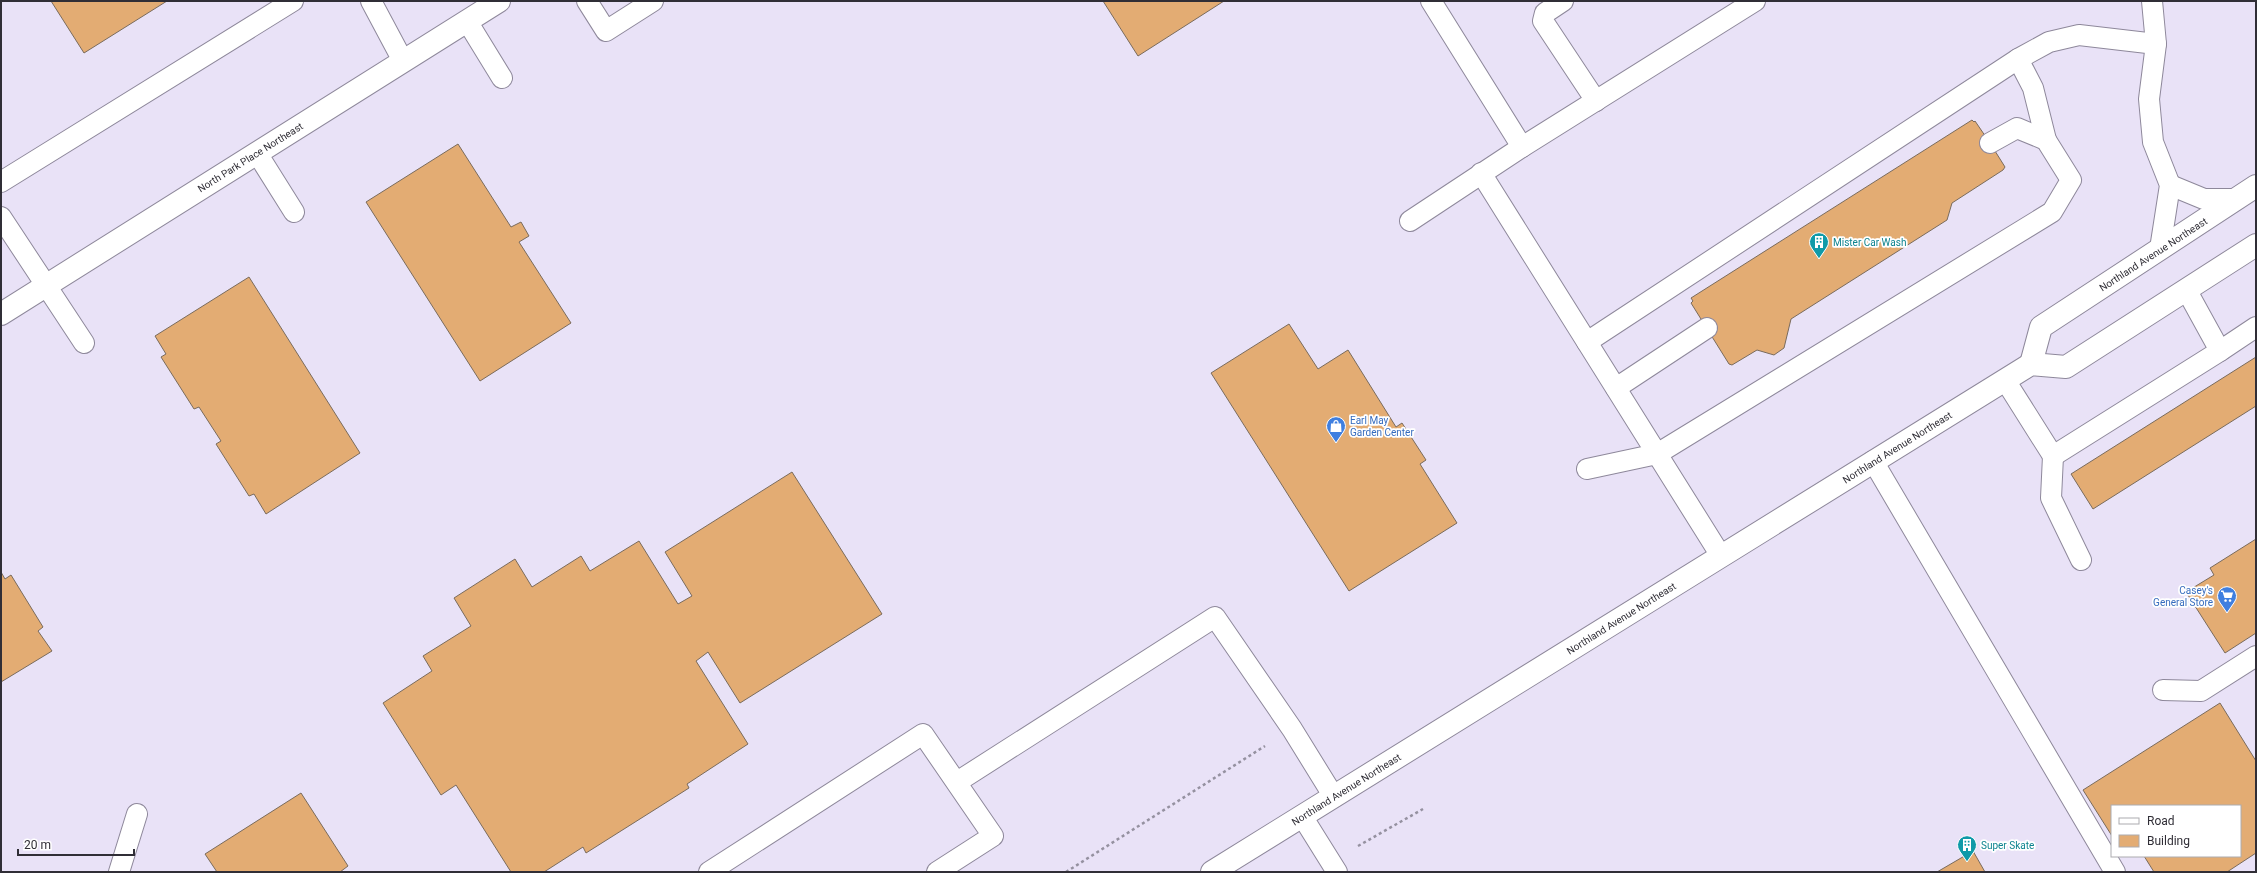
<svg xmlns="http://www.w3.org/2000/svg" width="2257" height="873" font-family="Roboto,sans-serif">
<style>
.building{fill:#e3ac73;stroke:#7a6b5c}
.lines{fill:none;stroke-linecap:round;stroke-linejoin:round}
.lane-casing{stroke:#8e889b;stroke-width:22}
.street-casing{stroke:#8e889b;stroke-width:24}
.path{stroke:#9591a0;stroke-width:2.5;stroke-dasharray:3 3;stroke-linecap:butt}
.lane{stroke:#fff;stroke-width:20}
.street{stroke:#fff;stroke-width:22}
.labels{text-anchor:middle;stroke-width:3.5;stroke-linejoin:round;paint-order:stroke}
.street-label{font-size:10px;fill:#302e36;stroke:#fff}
.culture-label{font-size:10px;fill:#0d838f;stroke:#fff;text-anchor:start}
.shop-label{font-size:10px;fill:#366cbe;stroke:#fff;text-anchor:start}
</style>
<rect width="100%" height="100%" fill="#e9e2f7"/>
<g class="building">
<path d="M 51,1 L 167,1 L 84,53 Z"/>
<path d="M 1103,1 L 1224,1 L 1138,56 Z"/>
<path d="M 1972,120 L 1974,122 L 1975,121 L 1990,143 L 2005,167 L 2003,170 L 1952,203 L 1947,220 L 1791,319 L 1784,348 L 1774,355 L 1757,350 L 1732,365 L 1729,364 L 1691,303 L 1693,301 L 1691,298 Z"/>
<path d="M 458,144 L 511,227 L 521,222 L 529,236 L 519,242 L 571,323 L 480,381 L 366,202 Z"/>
<path d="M 249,277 L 360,453 L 266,514 L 254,494 L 249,496 L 216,444 L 221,441 L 199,407 L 194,409 L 161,357 L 166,354 L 155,336 Z"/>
<path d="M 1289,324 L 1318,369 L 1348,350 L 1396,427 L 1402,423 L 1426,460 L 1420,464 L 1457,523 L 1349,591 L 1211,373 Z"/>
<path d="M 2256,357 L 2256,406 L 2093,509 L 2071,474 Z"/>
<path d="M 792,472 L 882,614 L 740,703 L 708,652 L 696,661 L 748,744 L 687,784 L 689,788 L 586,853 L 583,847 L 544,872 L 511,872 L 456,785 L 441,795 L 383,703 L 432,671 L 423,656 L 471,626 L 454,598 L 515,559 L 532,587 L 581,556 L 590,571 L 639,541 L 678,604 L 692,596 L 665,552 Z"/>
<path d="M 2256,539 L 2256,633 L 2225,653 L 2186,592 L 2214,575 L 2210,568 Z"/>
<path d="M 1,572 L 5,579 L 11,575 L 43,627 L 38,631 L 52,651 L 1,682 Z"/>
<path d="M 2220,703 L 2256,761 L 2256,853 L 2227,872 L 2154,872 L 2144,856 L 2240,856 L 2240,806 L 2112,806 L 2112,836 L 2083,790 Z"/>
<path d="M 301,793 L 348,866 L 340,872 L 217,872 L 205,854 Z"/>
<path d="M 1973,851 L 1985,872 L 1937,872 Z"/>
</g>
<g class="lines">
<defs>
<g id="lane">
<path d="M 371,1 L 403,61"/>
<path d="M 587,1 L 606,31 L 653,1"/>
<path d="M 1431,1 L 1522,147"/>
<path d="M 1563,1 L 1545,13 L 1543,21 L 1596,101"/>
<path d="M 2152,1 L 2156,44 L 2149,99 L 2153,142 L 2170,185 L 2160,249"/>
<path d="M 467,21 L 502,78"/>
<path d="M 2018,59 L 2033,88 L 2046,140"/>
<path d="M 257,153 L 294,212"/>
<path d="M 1481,173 L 1721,556"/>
<path d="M 1,182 L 293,1"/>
<path d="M 2170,185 L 2204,199 L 2237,199"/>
<path d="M 1,217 L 84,343"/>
<path d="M 1410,221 L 1522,147 L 1755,1"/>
<path d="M 1587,342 L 2018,59 L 2049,42 L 2079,35 L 2156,44"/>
<path d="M 2220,351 L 2256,327"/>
<path d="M 2005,380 L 2053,456 L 2220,351 L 2187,291"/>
<path d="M 1616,388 L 1707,328"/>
<path d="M 2053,456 L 2051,498 L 2081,560"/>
<path d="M 1873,461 L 2115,872"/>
<path d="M 1587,469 L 1657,454 L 2052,212 L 2071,180 L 2046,140 L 2017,128 L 1990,143"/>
<path d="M 2163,690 L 2201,691 L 2256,656"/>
<path d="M 957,782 L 1215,617 L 1292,729 L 1334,797"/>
<path d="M 1302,816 L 1337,872"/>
<path d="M 119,872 L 137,814"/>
<path d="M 709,872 L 923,734 L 993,836 L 937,872"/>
</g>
<g id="street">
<path d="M 1,314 L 499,1"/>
<path d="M 2031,364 L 2041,327 L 2256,186"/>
<path d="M 1212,872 L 2031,364 L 2066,367 L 2256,245"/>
</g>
</defs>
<use href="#lane" class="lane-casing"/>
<use href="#street" class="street-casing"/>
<g class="path">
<path d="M 1358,846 L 1423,809"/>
<path d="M 1066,872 L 1265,746"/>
</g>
<use href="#lane" class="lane"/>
<use href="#street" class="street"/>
</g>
<defs>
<symbol id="building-pin" viewBox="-11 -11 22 30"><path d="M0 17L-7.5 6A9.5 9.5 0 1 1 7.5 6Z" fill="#0f9aa8" stroke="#fff"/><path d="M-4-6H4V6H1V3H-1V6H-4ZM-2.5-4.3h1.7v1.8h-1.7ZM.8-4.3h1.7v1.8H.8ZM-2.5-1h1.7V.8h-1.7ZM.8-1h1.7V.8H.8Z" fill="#fff"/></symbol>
<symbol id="shop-pin" viewBox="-11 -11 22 30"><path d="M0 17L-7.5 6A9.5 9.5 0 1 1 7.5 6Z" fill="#3f7fe0" stroke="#fff"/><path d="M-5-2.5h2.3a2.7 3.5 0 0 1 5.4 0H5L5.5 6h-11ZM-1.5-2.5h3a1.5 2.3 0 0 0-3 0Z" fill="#fff"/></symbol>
<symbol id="supermarket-pin" viewBox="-11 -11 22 30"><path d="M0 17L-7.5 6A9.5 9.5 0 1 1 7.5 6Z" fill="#3f7fe0" stroke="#fff"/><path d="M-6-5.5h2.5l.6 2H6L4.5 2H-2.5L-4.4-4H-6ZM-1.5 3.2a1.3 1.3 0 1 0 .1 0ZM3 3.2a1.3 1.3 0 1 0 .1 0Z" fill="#fff"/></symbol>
</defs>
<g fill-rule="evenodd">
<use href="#building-pin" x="1808" y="231" width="22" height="30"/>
<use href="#shop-pin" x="1325" y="415" width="22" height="30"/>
<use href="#supermarket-pin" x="2216" y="585" width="22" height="30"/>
<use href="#building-pin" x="1956" y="834" width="22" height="30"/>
</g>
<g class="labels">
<g class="street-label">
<text transform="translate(250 157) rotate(-32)" y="4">North Park Place Northeast</text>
<text transform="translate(2153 254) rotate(-33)" y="4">Northland Avenue Northeast</text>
<text transform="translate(1897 447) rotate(-32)" y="4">Northland Avenue Northeast</text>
<text transform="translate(1621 618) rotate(-32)" y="4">Northland Avenue Northeast</text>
<text transform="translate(1346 789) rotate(-32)" y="4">Northland Avenue Northeast</text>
</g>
<g class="culture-label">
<text x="1833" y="246">Mister Car Wash</text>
<text x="1981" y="849">Super Skate</text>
</g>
<g class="shop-label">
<text x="1350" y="424">Earl May<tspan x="1350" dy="12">Garden Center</tspan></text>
<text x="2213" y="594" text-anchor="end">Casey's<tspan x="2213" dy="12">General Store</tspan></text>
</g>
</g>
<rect width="2257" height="873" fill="none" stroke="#302e36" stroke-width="4"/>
<rect x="2111" y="805" width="130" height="52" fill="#ffffff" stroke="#acabaf"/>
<rect x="2119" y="818" width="20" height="6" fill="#ffffff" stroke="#acabaf"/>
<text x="2147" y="825" font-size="12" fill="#302e36">Road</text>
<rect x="2119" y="835" width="20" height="12" fill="#e3ac73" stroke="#acabaf"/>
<text x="2147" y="845" font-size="12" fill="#302e36">Building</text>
<path d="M18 849v6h116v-6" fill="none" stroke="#302e36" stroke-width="2"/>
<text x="24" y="849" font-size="12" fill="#302e36" stroke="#ffffff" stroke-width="3" paint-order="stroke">20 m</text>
</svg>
